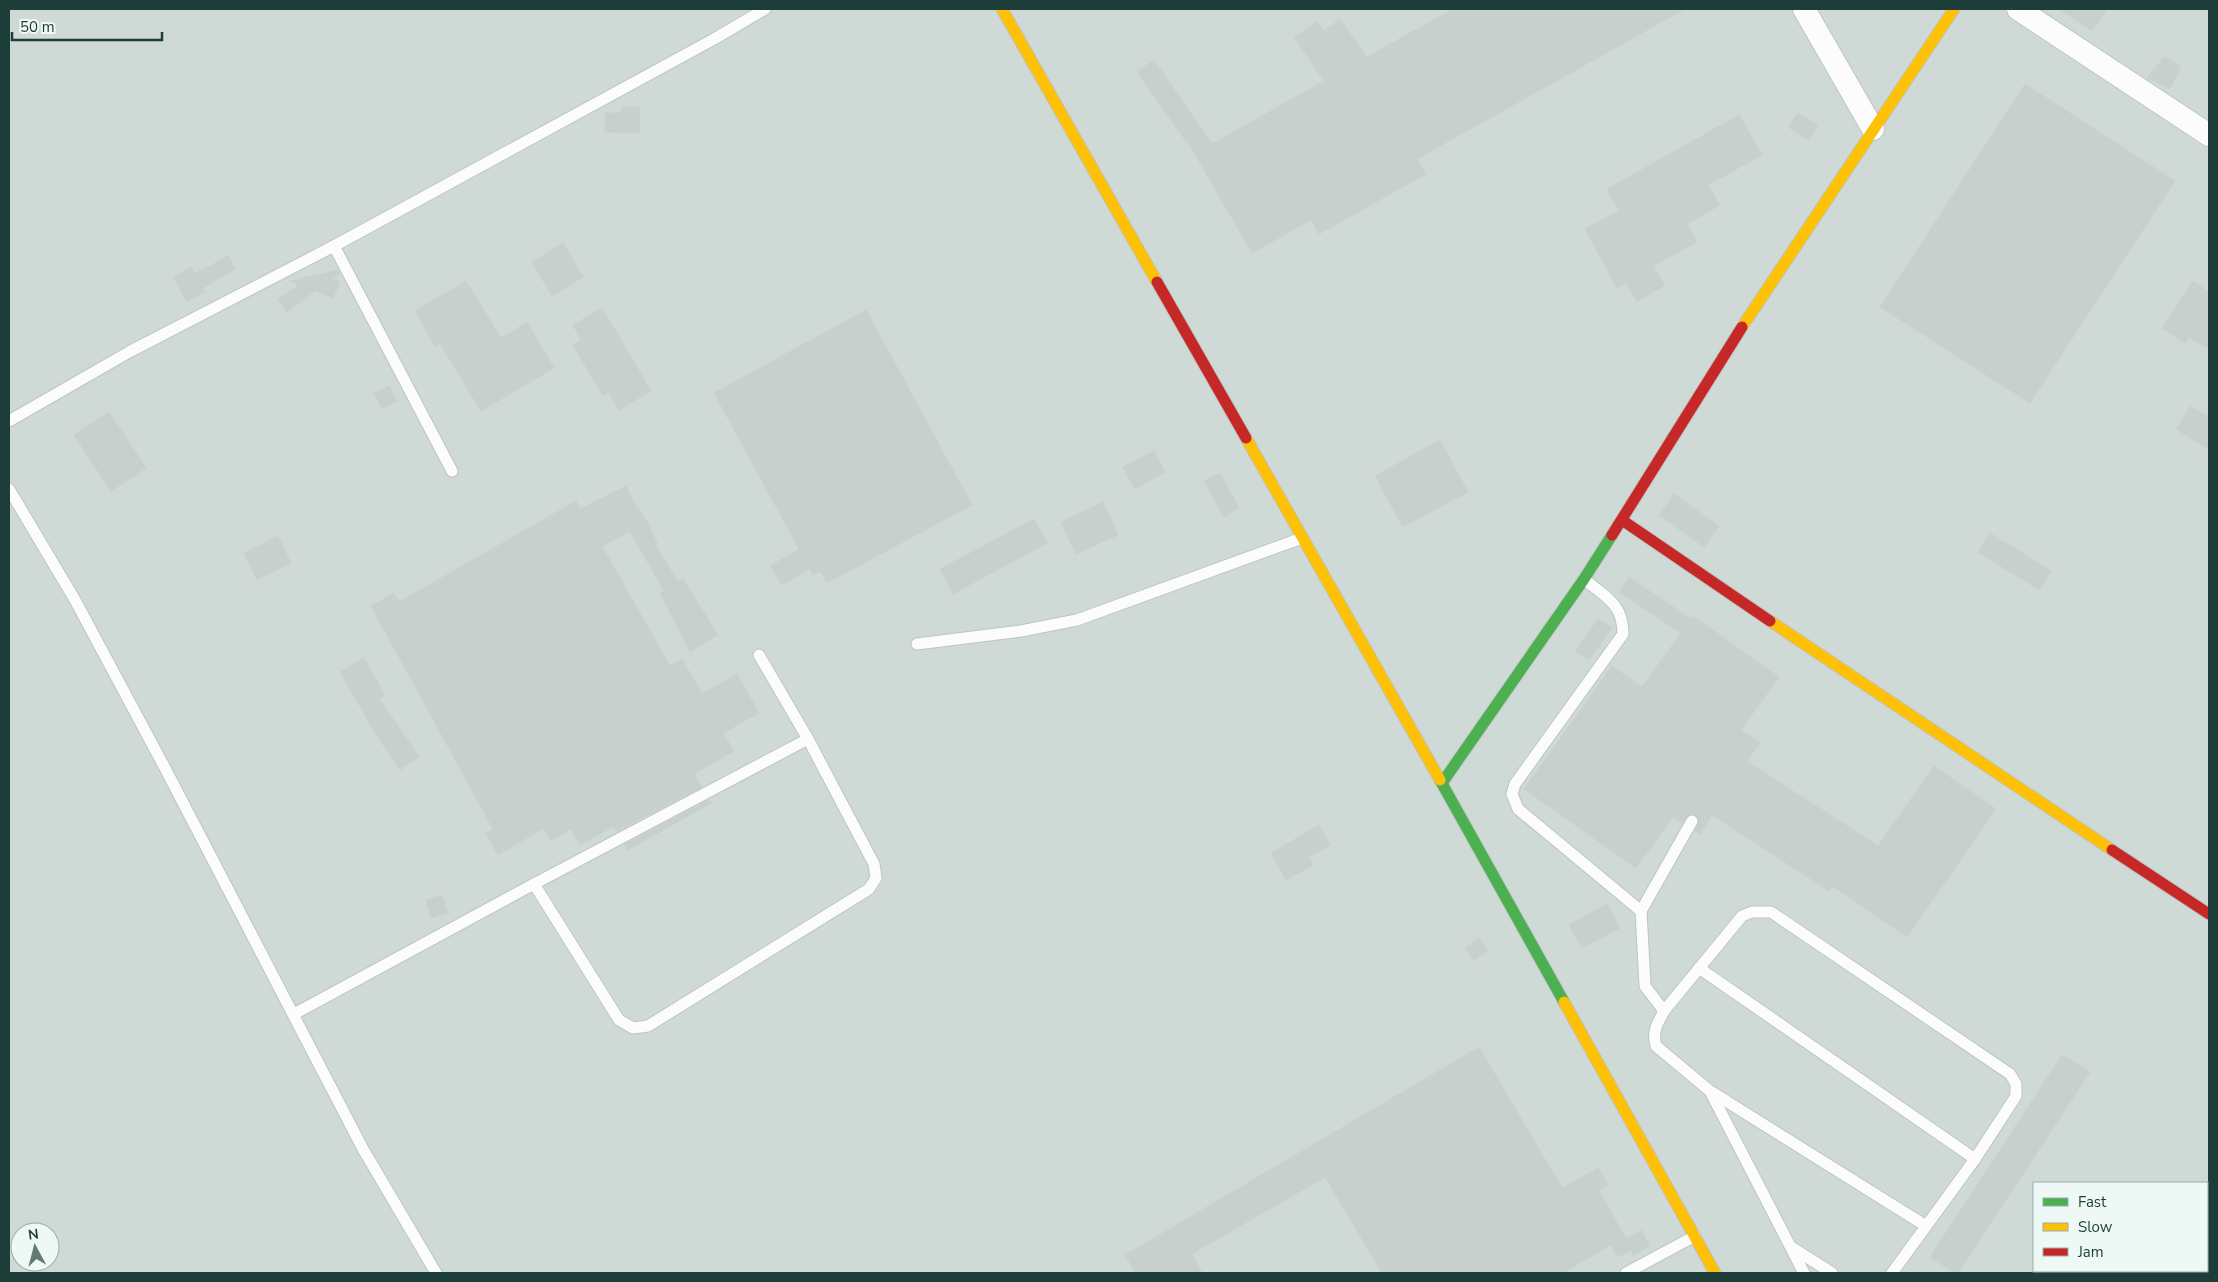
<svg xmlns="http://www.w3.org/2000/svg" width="2218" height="1282" font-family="'Nunito Sans',sans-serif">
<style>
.built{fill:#cfdad6;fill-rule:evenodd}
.building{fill:#c8d0cd;stroke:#cad1cf}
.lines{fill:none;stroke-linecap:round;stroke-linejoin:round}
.lane-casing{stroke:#bec5c3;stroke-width:13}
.street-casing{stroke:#bec5c3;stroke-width:24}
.fast-casing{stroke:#bdc6c3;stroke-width:13}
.slow-casing{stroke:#bdc6c3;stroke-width:13}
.jam-casing{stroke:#bdc6c3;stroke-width:13}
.lane{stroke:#fbfcfb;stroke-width:11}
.street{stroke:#fbfcfb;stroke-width:22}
.fast{stroke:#4caf50;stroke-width:11}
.slow{stroke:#ffc107;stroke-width:11}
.jam{stroke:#c62828;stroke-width:11}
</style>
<rect width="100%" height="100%" fill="#e2e8e6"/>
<path class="built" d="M 9,9 L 2209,9 L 2209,1273 L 9,1273 ZM 2034,1183 L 2207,1183 L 2207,1271 L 2034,1271 ZM 20,1232 L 50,1232 L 50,1262 L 20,1262 Z"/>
<g class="building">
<path d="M 1453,9 L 1685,9 L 1417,159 L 1426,174 L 1319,234 L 1311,220 L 1252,253 L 1188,142 L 1187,143 L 1137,72 L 1154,60 L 1212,144 L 1324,81 L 1294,37 L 1317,22 L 1324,31 L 1340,19 L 1367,57 Z"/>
<path d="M 2059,9 L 2107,9 L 2092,31 Z"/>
<path d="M 2164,57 L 2181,66 L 2170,89 L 2147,78 Z"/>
<path d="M 2025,84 L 2175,181 L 2030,403 L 1880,307 Z"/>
<path d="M 622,107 L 640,107 L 640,133 L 605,132 L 605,113 L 621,113 Z"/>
<path d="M 1798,113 L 1818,125 L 1808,140 L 1788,127 Z"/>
<path d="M 1739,115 L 1762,155 L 1708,185 L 1720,205 L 1687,224 L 1697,242 L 1653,266 L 1665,285 L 1637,302 L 1626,283 L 1617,288 L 1585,229 L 1619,211 L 1607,189 Z"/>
<path d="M 563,243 L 583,277 L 552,296 L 532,262 Z"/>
<path d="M 228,256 L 235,269 L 203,288 L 205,291 L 187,302 L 173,277 L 191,267 L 195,274 Z"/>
<path d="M 338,270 L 340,274 L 332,279 L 340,282 L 333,298 L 315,291 L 287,312 L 278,299 L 299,285 L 290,281 Z"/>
<path d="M 466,281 L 501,338 L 527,322 L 554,368 L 481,411 L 440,343 L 435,346 L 415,311 Z"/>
<path d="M 2193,281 L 2209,292 L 2209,349 L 2189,337 L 2185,343 L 2162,328 Z"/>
<path d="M 602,308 L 651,391 L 619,410 L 609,392 L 603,396 L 573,345 L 581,340 L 573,325 Z"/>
<path d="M 866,310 L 972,505 L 827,583 L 821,571 L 813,575 L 810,569 L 782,585 L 770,566 L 799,549 L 714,393 Z"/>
<path d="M 389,386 L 397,401 L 382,409 L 374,393 Z"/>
<path d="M 2191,406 L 2209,417 L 2209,450 L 2176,429 Z"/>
<path d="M 109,412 L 146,468 L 111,491 L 74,435 Z"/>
<path d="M 1440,440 L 1468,492 L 1403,527 L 1375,476 Z"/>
<path d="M 1154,451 L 1165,472 L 1135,489 L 1123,467 Z"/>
<path d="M 1220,473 L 1239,508 L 1224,517 L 1204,481 Z"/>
<path d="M 626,486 L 638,510 L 639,509 L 647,522 L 658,545 L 656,546 L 678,582 L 683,579 L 718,635 L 690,652 L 660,593 L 664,591 L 630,531 L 602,546 L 670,666 L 682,659 L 702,694 L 737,674 L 759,713 L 723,733 L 734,751 L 694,774 L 702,787 L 617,831 L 614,826 L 580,845 L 571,829 L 551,841 L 544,828 L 498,855 L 486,833 L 493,829 L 371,606 L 394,593 L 399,602 L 576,501 L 580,509 Z"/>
<path d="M 1674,494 L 1719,526 L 1704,547 L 1659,515 Z"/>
<path d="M 1103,502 L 1118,535 L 1076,554 L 1061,522 Z"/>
<path d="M 1034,519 L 1047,543 L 953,594 L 940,569 Z"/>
<path d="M 1990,533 L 2051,571 L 2039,590 L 1978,552 Z"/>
<path d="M 278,536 L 291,563 L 257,580 L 244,553 Z"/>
<path d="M 1629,577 L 1691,619 L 1693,616 L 1779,677 L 1741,730 L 1760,743 L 1747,761 L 1878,846 L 1934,766 L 1996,809 L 1907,937 L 1833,886 L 1829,891 L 1712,815 L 1700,834 L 1695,831 L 1699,821 L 1696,815 L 1688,815 L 1682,823 L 1673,817 L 1636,868 L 1524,789 L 1612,666 L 1642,687 L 1681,633 L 1619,592 Z"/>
<path d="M 1598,619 L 1612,628 L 1589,660 L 1575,651 Z"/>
<path d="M 364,658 L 385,695 L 379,698 L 419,757 L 400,770 L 368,723 L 369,722 L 340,672 Z"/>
<path d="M 709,800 L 711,803 L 628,850 L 625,844 Z"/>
<path d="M 1319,825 L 1330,845 L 1309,857 L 1313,865 L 1286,880 L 1271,853 Z"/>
<path d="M 442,895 L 448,913 L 431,918 L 426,900 Z"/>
<path d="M 1607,904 L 1620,928 L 1582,948 L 1569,925 Z"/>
<path d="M 1479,938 L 1488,951 L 1474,961 L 1465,948 Z"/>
<path d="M 1479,1047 L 1562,1188 L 1598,1168 L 1608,1185 L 1599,1190 L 1626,1239 L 1641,1230 L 1650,1246 L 1633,1255 L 1631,1250 L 1618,1257 L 1611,1245 L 1563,1273 L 1382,1273 L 1325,1177 L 1192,1254 L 1202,1273 L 1136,1273 L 1125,1255 Z"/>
<path d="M 2062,1055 L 2090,1072 L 1958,1273 L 1955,1273 L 1930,1257 Z"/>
</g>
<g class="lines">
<defs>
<g id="lane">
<path d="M 334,246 L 452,471"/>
<path d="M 9,421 L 129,352 L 334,246 L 714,39 L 765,9"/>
<path d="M 9,489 L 75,600 L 166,770 L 363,1149 L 436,1273"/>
<path d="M 1584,579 C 1605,597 1623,603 1623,634 L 1515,784 L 1512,794 L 1518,809 L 1641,911 L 1645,986 L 1664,1011"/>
<path d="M 917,644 L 1021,631 L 1077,620 L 1302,538"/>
<path d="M 534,884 L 619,1020 L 633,1028 L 648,1026 L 869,889 L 876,878 L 874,864 L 808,739 L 759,655"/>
<path d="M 1641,911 L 1692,821"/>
<path d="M 1699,968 L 1975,1159"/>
<path d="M 294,1014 L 534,884 L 808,739"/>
<path d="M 1711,1093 L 1804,1273"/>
<path d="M 1791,1247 L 1832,1273"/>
<path d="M 1626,1273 L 1695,1236"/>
<path d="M 1892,1273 L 1975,1159 L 2016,1096 L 2016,1084 L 2010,1074 L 1771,912 L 1752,912 L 1742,916 L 1664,1011 C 1657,1024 1652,1032 1656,1046 L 1710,1091 L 1926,1226"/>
</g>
<g id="street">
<path d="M 1804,9 L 1873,129"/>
<path d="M 2018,9 L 2209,135"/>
</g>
<g id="fast">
<path d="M 1440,780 L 1564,1002"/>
<path d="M 1442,783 L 1584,579 L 1612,535"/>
</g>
<g id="slow">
<path d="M 1002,9 L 1157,282"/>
<path d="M 1742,327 L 1954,9"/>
<path d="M 1246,438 L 1440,780"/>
<path d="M 1770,621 L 2112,850"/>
<path d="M 1564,1002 L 1715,1273"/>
</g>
<g id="jam">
<path d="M 1157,282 L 1246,438"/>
<path d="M 1622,520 L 1770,621"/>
<path d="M 1612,535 L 1742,327"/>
<path d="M 2112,850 L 2209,914"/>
</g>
</defs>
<use href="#lane" class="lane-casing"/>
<use href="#street" class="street-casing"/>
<use href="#fast" class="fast-casing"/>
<use href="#slow" class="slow-casing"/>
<use href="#jam" class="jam-casing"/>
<use href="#lane" class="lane"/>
<use href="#street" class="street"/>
<use href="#fast" class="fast"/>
<use href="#slow" class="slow"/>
<use href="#jam" class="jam"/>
</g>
<rect width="2218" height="1282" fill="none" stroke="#1d3d38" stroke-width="20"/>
<rect x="2033" y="1182" width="175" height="90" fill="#eef8f4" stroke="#9aada9"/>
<rect x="2043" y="1198" width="25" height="8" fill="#4caf50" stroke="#9aada9"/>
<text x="2078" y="1207" font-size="15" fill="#1d3d38">Fast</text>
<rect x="2043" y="1223" width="25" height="8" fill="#ffc107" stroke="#9aada9"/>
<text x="2078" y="1232" font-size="15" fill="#1d3d38">Slow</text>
<rect x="2043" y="1248" width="25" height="8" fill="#c62828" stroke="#9aada9"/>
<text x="2078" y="1257" font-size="15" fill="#1d3d38">Jam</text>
<g transform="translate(35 1247) rotate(353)"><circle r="24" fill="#eef8f4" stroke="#9aada9"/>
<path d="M0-4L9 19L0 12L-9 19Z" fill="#627975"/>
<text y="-8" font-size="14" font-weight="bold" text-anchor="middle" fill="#1d3d38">N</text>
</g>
<path d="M12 32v8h150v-8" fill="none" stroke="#1d3d38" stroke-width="2.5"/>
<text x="20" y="32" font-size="15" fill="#1d3d38" stroke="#eef8f4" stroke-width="4" paint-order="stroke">50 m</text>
</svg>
